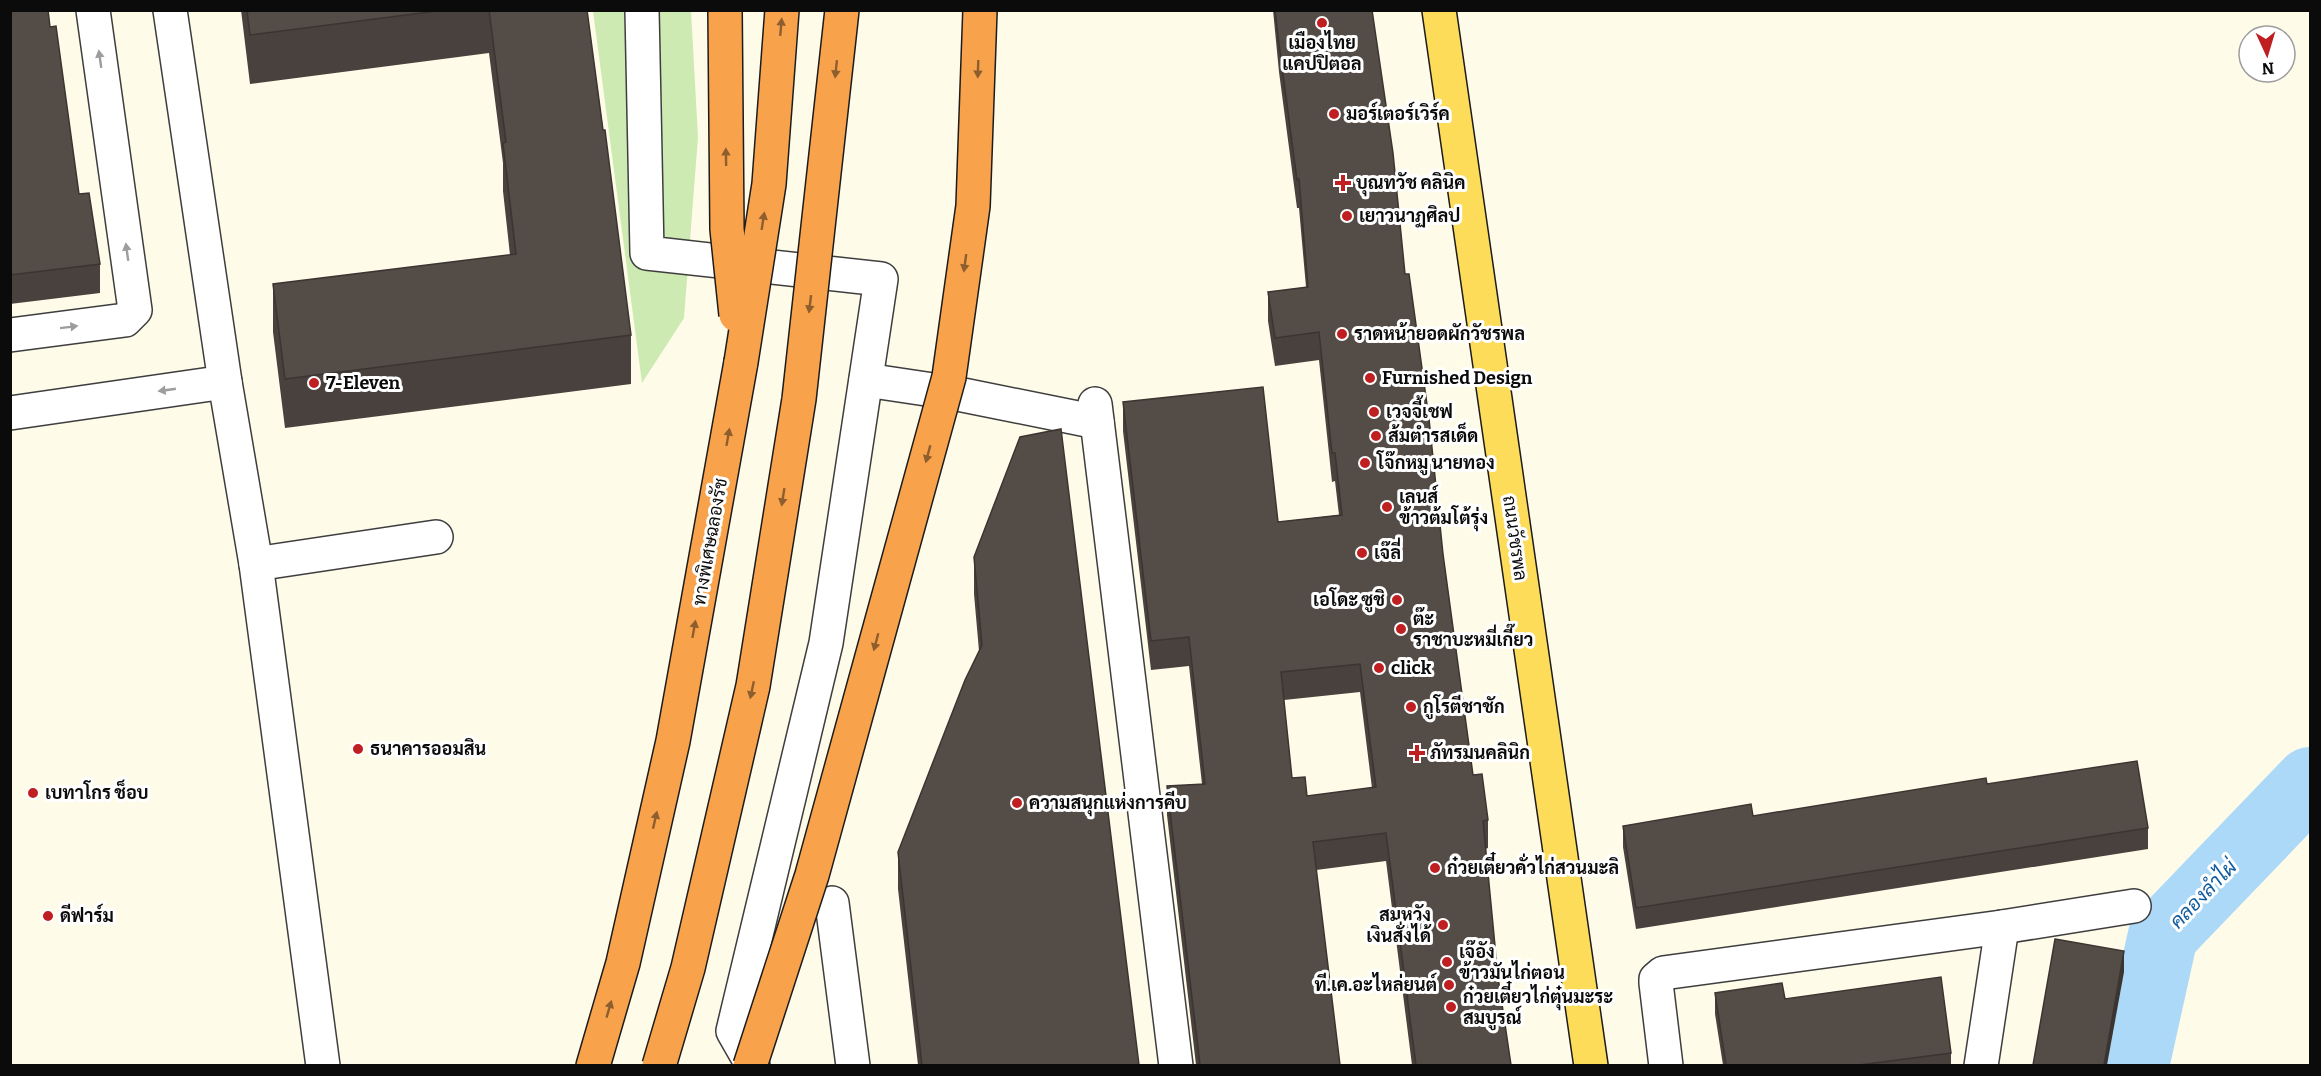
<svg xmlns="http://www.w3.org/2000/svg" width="2321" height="1076" font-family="Bitter,Sarabun,serif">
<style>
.green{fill:#cdeab2}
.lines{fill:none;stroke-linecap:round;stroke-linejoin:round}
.river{stroke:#acd9f8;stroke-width:70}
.minor-casing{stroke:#3e3e3e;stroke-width:36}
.major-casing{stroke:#1c1c1c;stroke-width:36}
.highway-casing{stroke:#1c1c1c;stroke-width:36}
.minor{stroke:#fff;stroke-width:33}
.major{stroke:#fddc5a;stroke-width:33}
.highway{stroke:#f9a24c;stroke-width:33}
.highway-bridge-casing{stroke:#1c1c1c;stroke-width:36;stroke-linecap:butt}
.highway-bridge{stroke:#f9a24c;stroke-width:33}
.wall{fill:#48413d;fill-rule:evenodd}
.shaded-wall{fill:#3b3532}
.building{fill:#544c47;stroke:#3b3532;stroke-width:1.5;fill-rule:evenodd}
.oneway{fill:#8e5e2f}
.oneway2{fill:#9d9d9d}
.poi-dot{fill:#bf1f21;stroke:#fff;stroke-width:2}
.labels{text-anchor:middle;stroke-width:6;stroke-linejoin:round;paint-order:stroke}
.poi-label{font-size:18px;font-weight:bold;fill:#0b0b0b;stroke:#fff;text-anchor:start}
.street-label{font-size:18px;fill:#0b0b0b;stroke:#fff}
.water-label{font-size:20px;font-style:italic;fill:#115c9f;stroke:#fff}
</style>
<rect width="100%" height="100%" fill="#fffbe9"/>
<path class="green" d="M 593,11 L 691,11 L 698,137 L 684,318 L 642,383 Z"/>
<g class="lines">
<path class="river" d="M 2134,1066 L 2163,935 L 2310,782"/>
<defs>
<g id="minor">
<path d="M 170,10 L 225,382 L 256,564 L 323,1066"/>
<path d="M 642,10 L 647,253 L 881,279 L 826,643 L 733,1031 L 753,1066"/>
<path d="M 10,335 L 125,320 L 135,310 L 93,10"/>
<path d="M 866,380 L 953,393 L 1097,422"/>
<path d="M 1095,404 L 1176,1066"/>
<path d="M 10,413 L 225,382"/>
<path d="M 256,564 L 436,537"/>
<path d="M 832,903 L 853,1066"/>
<path d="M 1666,1066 L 1656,983 L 1656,979 L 1663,973 L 2002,927 L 2134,906"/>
<path d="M 1981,1066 L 2002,927"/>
</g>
<path id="major" d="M 1439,10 L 1591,1066"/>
<path id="highway" d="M 593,1066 L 623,963 L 673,741 L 741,362"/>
</defs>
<use href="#minor" class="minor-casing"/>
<use href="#major" class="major-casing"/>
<use href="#highway" class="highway-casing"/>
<use href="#minor" class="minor"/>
<use href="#major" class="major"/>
<use href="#highway" class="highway"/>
<defs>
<g id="highway-bridge">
<path d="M 725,10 L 727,229 L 736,315"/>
<path d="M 741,362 L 769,184 L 782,10"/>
<path d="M 659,1066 L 688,968 L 753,686 L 799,399 L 842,10"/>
<path d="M 750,1066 L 812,875 L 949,377 L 973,206 L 980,10"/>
</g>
</defs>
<use href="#highway-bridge" class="highway-bridge-casing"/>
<use href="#highway-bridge" class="highway-bridge"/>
</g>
<g class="wall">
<path d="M 10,10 L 50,27 L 79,194 L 100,264 L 100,293 L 10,304 Z"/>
<path d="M 241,10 L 587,10 L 631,335 L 631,384 L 285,428 L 273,332 L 273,284 L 510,255 L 503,191 L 503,163 L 489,53 L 250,84 Z"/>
<path d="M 1273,10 L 1372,10 L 1405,274 L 1473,775 L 1488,820 L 1488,848 L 1485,849 L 1498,977 L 1511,1065 L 1412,1065 L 1386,861 L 1316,870 L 1340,1065 L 1196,1065 L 1167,815 L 1167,786 L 1202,784 L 1189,666 L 1151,670 L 1123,431 L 1123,402 L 1278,522 L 1339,515 L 1335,481 L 1332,482 L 1319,360 L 1275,366 L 1268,321 L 1268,292 L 1306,287 L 1299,208 L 1297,208 L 1279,72 ZM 1360,692 L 1372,788 L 1307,796 L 1292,778 L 1284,700 Z"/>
<path d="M 974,557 L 1139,1065 L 918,1065 L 898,889 L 898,852 L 979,651 L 974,594 Z"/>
<path d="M 1987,784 L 2148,828 L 2148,849 L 1636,929 L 1623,847 L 1623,826 L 1753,816 Z"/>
<path d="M 1715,993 L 1785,999 L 1951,1053 L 1951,1065 L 1723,1065 L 1715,1014 Z"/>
</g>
<path class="shaded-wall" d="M 2124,951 L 2124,972 L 2107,1065 L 2104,1065 Z"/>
<g class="building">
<path d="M 10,10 L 48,10 L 50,27 L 56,26 L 79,194 L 89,193 L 100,264 L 10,275 Z"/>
<path d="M 247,10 L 445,10 L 250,35 Z"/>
<path d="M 489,10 L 587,10 L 603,130 L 605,130 L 631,335 L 285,379 L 273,284 L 516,254 L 503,143 L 506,142 Z"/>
<path d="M 1275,10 L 1372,10 L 1393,153 L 1405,274 L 1409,274 L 1429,419 L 1443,554 L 1473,775 L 1482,774 L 1488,820 L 1483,821 L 1498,977 L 1511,1065 L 1416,1065 L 1386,833 L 1313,842 L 1340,1065 L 1200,1065 L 1167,786 L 1205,784 L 1189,637 L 1151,641 L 1123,402 L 1263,387 L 1278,522 L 1342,515 L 1335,453 L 1332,453 L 1319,332 L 1275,338 L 1268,292 L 1308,287 L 1299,179 L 1297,180 L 1279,44 ZM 1360,664 L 1376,787 L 1307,796 L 1305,777 L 1292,778 L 1281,672 Z"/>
<path d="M 1061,429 L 1139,1065 L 922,1065 L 898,852 L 965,680 L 982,645 L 974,557 L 1020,437 Z"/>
<path d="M 2137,761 L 2148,828 L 1636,908 L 1623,826 L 1751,804 L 1753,816 L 1986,778 L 1987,784 Z"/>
<path d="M 2055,939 L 2124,951 L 2104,1065 L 2033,1065 Z"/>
<path d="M 1941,977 L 1951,1053 L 1859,1065 L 1726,1065 L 1715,993 L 1782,983 L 1785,999 Z"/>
</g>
<defs><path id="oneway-solid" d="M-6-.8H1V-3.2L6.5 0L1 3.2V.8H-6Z" transform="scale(1.5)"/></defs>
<g class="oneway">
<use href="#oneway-solid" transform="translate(781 27) rotate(-85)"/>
<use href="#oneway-solid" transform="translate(836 69) rotate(96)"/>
<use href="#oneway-solid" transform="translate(978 69) rotate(92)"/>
<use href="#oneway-solid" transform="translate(726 157) rotate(-91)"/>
<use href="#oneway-solid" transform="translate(763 221) rotate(-81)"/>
<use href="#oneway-solid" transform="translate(965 263) rotate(98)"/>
<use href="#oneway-solid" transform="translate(810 304) rotate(97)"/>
<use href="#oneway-solid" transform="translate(728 437) rotate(-80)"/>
<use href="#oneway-solid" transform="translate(928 454) rotate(105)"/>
<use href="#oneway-solid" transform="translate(783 497) rotate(99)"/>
<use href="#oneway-solid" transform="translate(694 629) rotate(-80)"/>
<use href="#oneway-solid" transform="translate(876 642) rotate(105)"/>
<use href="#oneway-solid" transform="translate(752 690) rotate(102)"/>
<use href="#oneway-solid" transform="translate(655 820) rotate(-77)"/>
<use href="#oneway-solid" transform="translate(609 1009) rotate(-74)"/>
</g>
<g class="oneway2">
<use href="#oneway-solid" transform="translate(100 59) rotate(-98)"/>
<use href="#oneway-solid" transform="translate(127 252) rotate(-98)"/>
<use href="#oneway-solid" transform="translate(69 327) rotate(-7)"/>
<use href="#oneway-solid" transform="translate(167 390) rotate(172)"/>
</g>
<g class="poi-dot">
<circle cx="1322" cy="23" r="6"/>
<circle cx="1334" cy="114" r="6"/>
<path d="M1340 174h6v6h6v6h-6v6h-6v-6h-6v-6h6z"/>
<circle cx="1347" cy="216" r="6"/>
<circle cx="1342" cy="334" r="6"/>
<circle cx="1370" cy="378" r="6"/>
<circle cx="314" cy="383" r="6"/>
<circle cx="1374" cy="412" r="6"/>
<circle cx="1376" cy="436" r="6"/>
<circle cx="1365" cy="463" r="6"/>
<circle cx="1387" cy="507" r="6"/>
<circle cx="1362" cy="553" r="6"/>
<circle cx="1397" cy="600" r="6"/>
<circle cx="1401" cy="629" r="6"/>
<circle cx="1379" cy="668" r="6"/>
<circle cx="1411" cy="707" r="6"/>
<circle cx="358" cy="749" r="6"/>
<path d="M1414 744h6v6h6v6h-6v6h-6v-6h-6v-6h6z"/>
<circle cx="33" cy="793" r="6"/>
<circle cx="1017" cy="803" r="6"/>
<circle cx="1435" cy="868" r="6"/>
<circle cx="48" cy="916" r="6"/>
<circle cx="1443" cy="925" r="6"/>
<circle cx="1447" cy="962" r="6"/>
<circle cx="1449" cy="985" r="6"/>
<circle cx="1451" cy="1007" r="6"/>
</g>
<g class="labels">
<g class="poi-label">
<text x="1322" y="49" text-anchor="middle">เมืองไทย<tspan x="1322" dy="21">แคปปิตอล</tspan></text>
<text x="1346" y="120">มอร์เตอร์เวิร์ค</text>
<text x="1356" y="189">บุณทวัช คลินิค</text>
<text x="1359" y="222">เยาวนาฏศิลป</text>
<text x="1354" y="340">ราดหน้ายอดผักวัชรพล</text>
<text x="1382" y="384">Furnished Design</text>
<text x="326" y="389">7-Eleven</text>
<text x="1386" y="418">เวจจี้เชฟ</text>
<text x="1388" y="442">ส้มตำรสเด็ด</text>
<text x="1377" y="469">โจ๊กหมู นายทอง</text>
<text x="1399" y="503">เลนส์<tspan x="1399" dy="21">ข้าวต้มโต้รุ่ง</tspan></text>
<text x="1374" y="559">เจ๊ลี่</text>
<text x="1385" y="606" text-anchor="end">เอโดะ ซูชิ</text>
<text x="1413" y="625">ต๊ะ<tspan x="1413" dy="21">ราชาบะหมี่เกี๊ยว</tspan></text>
<text x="1391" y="674">click</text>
<text x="1423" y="713">กูโรตีชาชัก</text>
<text x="370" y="755">ธนาคารออมสิน</text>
<text x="1430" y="759">ภัทรมนคลินิก</text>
<text x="45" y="799">เบทาโกร ช็อบ</text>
<text x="1029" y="809">ความสนุกแห่งการคีบ</text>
<text x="1447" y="874">ก๋วยเตี๋ยวคั่วไก่สวนมะลิ</text>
<text x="1431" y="921" text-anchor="end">สมหวัง<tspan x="1431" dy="21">เงินสั่งได้</tspan></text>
<text x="60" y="922">ดีฟาร์ม</text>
<text x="1459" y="958">เจ๊อัง<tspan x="1459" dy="21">ข้าวมันไก่ตอน</tspan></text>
<text x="1437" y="991" text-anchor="end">ที.เค.อะไหล่ยนต์</text>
<text x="1463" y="1003">ก๋วยเตี๋ยวไก่ตุ๋นมะระ<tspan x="1463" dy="21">สมบูรณ์</tspan></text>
</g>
<g class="street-label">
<text transform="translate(1515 538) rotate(82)" y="6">ถนนวัชรพล</text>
<text transform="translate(710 542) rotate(-80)" y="6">ทางพิเศษฉลองรัช</text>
</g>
<g class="water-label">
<text transform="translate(2203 894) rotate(-46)" y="7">คลองลำไผ่</text>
</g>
</g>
<rect width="2321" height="1076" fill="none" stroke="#0b0b0b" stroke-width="24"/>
<g transform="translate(2267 54) rotate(176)"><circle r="28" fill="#ffffff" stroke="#9d9d9d" stroke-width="1.5"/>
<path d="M0-4.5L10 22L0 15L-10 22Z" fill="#bf1f21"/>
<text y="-9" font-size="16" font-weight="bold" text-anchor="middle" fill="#0b0b0b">N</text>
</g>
</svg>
